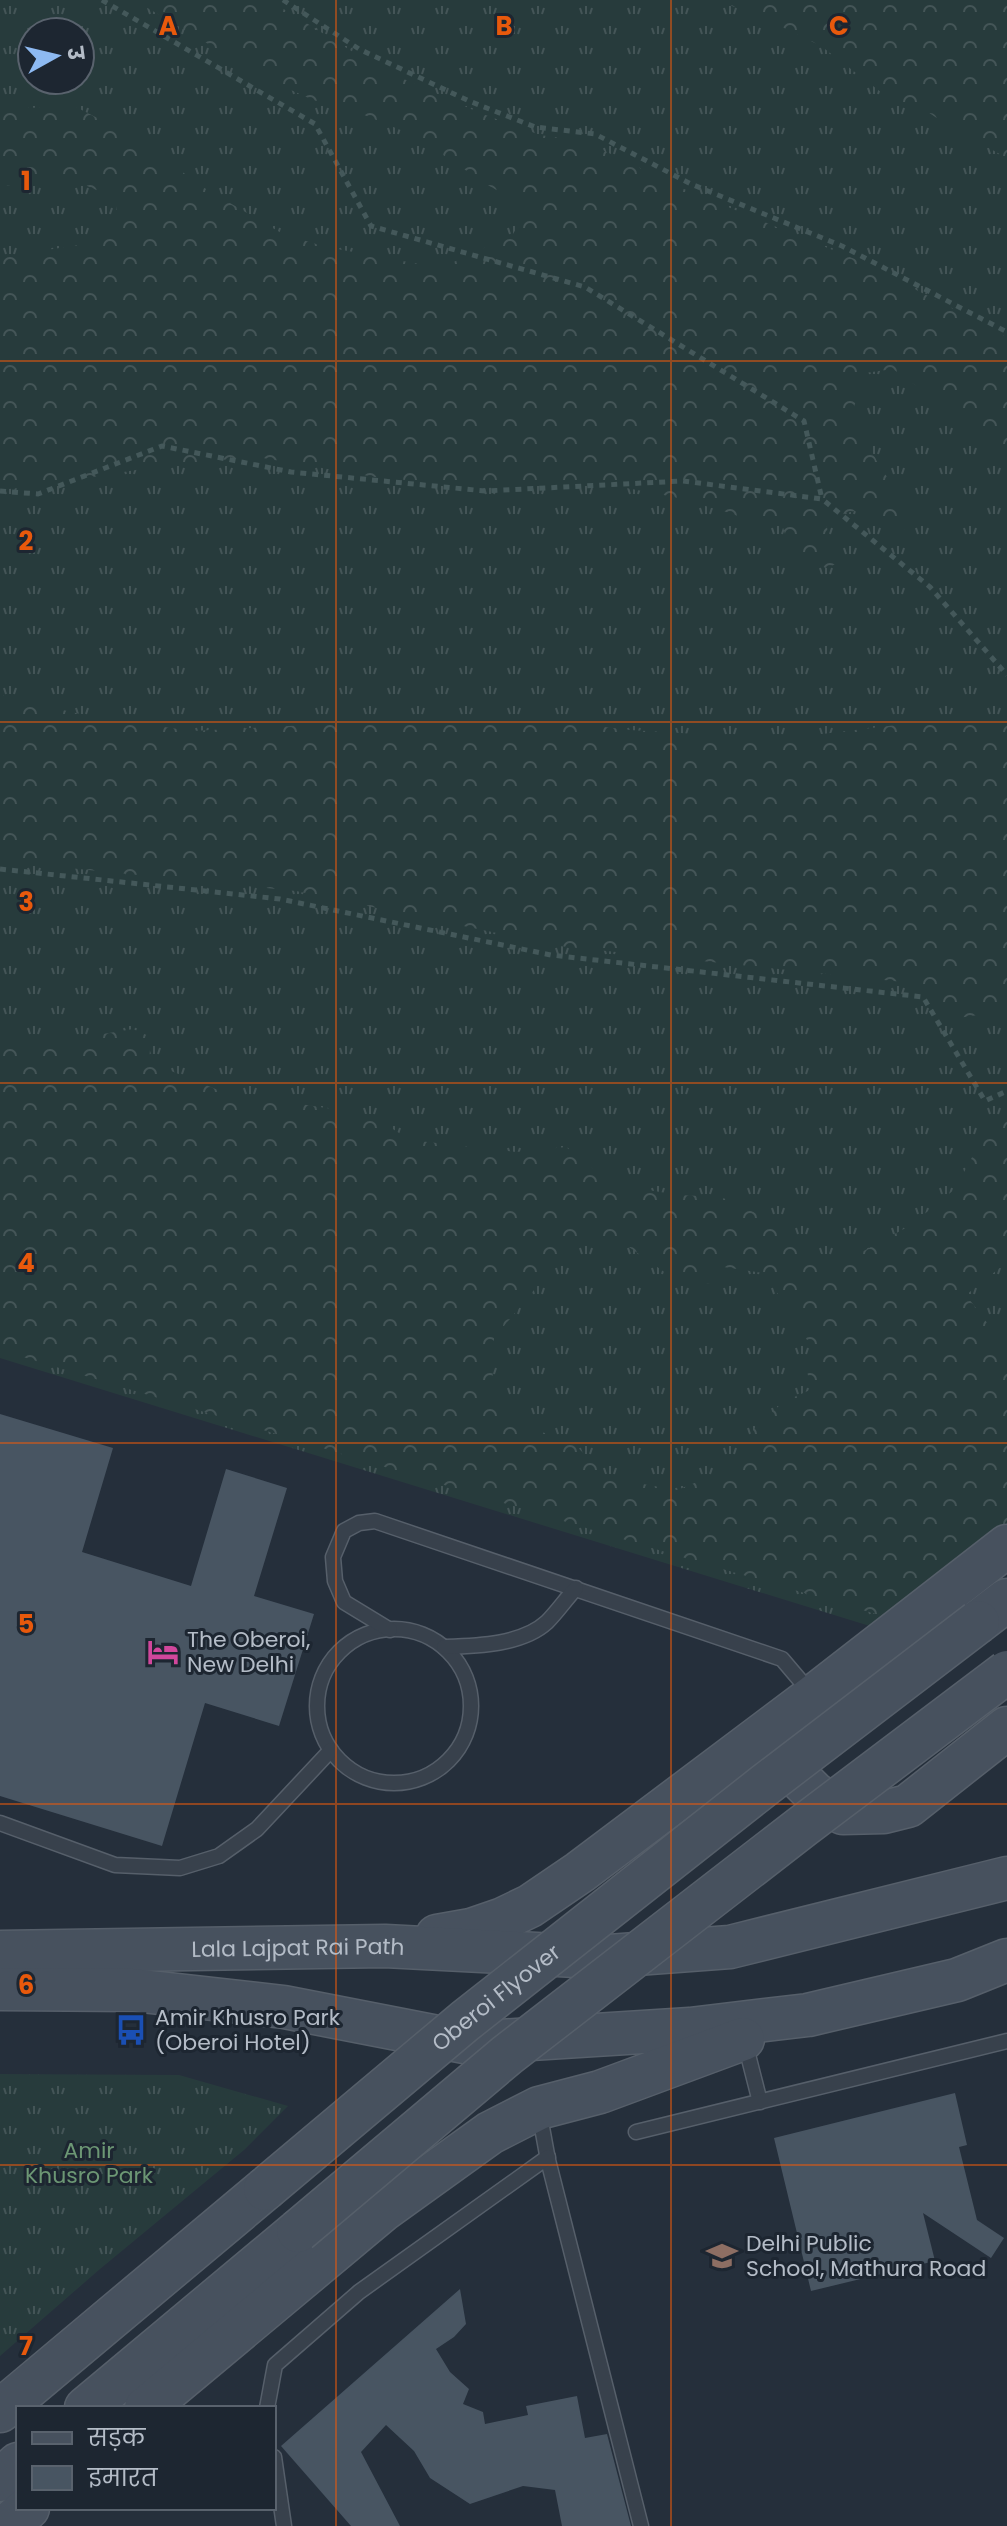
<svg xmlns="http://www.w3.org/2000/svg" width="1007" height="2526" font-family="Poppins,'Noto Sans Devanagari',sans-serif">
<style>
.grass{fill:url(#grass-tufts);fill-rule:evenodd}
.forest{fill:url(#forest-crowns);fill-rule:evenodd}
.building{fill:#485562}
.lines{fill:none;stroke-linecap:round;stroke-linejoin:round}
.service-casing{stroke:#565f6a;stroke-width:17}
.secondary-casing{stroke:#565f6a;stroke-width:45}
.path{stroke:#44585a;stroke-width:5;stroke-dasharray:6 6;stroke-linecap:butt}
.service{stroke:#38414c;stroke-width:14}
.secondary{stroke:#47515e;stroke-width:42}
.secondary-bridge-casing{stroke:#565f6a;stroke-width:45;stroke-linecap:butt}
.secondary-bridge{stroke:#47515e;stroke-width:42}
.grid{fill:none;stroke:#e8590c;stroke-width:2;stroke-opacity:0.55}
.labels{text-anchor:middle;stroke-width:6;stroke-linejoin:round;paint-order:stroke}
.poi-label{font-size:22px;fill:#b4bcc7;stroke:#1d2631;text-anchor:start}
.street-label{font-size:22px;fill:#b4bcc7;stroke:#1d2631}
.park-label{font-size:22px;fill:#6c9774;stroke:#1d2631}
.grid-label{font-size:26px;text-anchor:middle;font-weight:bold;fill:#e8590c;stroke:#1d2631;stroke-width:6;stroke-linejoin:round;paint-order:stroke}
</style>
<defs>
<pattern id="grass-tufts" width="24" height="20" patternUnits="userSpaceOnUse" patternTransform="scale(2)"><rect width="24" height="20" fill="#273b3c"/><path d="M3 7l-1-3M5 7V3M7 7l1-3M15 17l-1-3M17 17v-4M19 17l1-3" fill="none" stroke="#445557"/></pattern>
<pattern id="forest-crowns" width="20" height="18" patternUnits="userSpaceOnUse" patternTransform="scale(2)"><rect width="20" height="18" fill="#273b3c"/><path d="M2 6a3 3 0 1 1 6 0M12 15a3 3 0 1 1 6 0" fill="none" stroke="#445557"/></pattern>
</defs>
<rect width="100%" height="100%" fill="#252f3b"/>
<g class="grass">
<path d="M 0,0 L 1007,0 L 1007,1534 L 886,1631 L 0,1358 ZM 32,32 L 80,32 L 80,80 L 32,80 Z"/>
<path d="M 0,2074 L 179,2075 L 288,2106 L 244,2150 L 100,2269 L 0,2356 Z"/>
</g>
<g class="forest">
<path d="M 134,0 L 269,0 L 379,68 L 480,113 L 540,135 L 586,142 L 679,187 L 862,262 L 996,331 L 1007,338 L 1007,460 L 942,404 L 893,369 L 865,373 L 852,413 L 880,467 L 910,509 L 904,530 L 854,511 L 826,519 L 830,551 L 841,562 L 826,568 L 792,556 L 780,518 L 758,524 L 730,513 L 674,497 L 600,483 L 487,488 L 375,477 L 257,457 L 173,464 L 37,486 L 0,490 L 0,257 L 86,244 L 116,225 L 117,199 L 62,175 L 0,187 L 0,97 L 15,108 L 76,107 L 140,140 L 201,186 L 283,234 L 326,247 L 441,268 L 513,234 L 528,208 L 486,184 L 415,136 L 357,112 L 313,100 L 271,81 Z"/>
<path d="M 724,0 L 1007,0 L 1007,158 L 947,125 L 925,110 L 886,96 L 821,46 L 776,24 L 732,6 Z"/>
<path d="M 0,695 L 84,715 L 191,731 L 501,715 L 630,730 L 781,739 L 921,722 L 1007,725 L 1007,1007 L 991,1013 L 958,1018 L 939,1003 L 903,982 L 559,946 L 296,891 L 0,861 Z"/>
<path d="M 133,1029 L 151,1037 L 149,1062 L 250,1103 L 294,1103 L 371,1115 L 410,1140 L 516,1152 L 566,1147 L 613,1184 L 678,1195 L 721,1197 L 767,1218 L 824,1256 L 860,1253 L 911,1225 L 955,1189 L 978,1146 L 1007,1110 L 1007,1262 L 966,1295 L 1007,1349 L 1007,1522 L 886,1617 L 675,1555 L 0,1350 L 0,1042 L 49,1043 ZM 605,1240 L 629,1247 L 684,1286 L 710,1283 L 717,1266 L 763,1273 L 795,1318 L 813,1351 L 807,1369 L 810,1390 L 783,1402 L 752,1431 L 737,1466 L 677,1490 L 609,1478 L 574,1444 L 526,1426 L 492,1394 L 494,1338 L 569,1248 Z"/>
</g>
<g class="building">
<path d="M 0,1414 L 113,1448 L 82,1552 L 191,1586 L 226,1469 L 287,1488 L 254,1596 L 314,1614 L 279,1726 L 205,1703 L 162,1846 L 0,1796 Z"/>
<path d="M 955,2093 L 967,2145 L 959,2147 L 977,2220 L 1004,2238 L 991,2258 L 923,2213 L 935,2261 L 811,2291 L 774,2138 Z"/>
<path d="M 460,2289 L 466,2324 L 454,2337 L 436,2349 L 450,2372 L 469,2389 L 463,2404 L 483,2412 L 485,2424 L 528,2415 L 526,2406 L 577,2396 L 585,2438 L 607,2434 L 631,2526 L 562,2526 L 555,2490 L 523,2486 L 470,2504 L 430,2478 L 414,2451 L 386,2425 L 361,2452 L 400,2526 L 351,2526 L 281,2446 Z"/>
</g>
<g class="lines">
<defs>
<g id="service">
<circle cx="394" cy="1706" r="77"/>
<path d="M 390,1630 L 344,1602 L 335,1581 L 333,1557 L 344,1531 L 359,1523 L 375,1521 L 782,1659 L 810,1692"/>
<path d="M 444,1647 C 476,1646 522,1645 547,1622 C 557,1612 566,1599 576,1588"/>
<path d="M 0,1823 L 115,1865 L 180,1868 L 219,1856 L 257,1829 L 331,1750"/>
<path d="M 745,2043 L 760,2102"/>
<path d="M 539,2111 L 548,2160 L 641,2526"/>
<path d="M 636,2132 L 1007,2041"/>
<path d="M 267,2408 L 275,2365 L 359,2292 L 548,2157"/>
<path d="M 274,2457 L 284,2526"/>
</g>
<g id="secondary">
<path d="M 978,1622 L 1007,1600"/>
<path d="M 798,1728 L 793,1750 L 800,1779 L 814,1793 L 843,1813 L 884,1812 L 908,1806 L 1007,1728"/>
<path d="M 437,1936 L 471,1930 L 503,1919 L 530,1906 L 580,1872 L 814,1696 L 1007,1546"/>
<path id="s1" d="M 0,1952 L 385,1946 L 596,1957 L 730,1947 L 1007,1878"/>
<path d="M 0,1989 L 133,1990 L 284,2007 L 469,2043 L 690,2029 L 808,2015 L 957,1980 L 1007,1960"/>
<path d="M 86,2408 L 298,2231"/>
<path d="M 146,2408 L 383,2210 L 490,2133 L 539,2108 L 600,2092 L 743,2039"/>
<path d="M 0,2411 L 265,2189"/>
<path d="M 0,2480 L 18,2464"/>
<path d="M 7,2526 L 28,2508"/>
</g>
</defs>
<use href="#service" class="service-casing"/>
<use href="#secondary" class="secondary-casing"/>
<g class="path">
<path d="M 102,0 L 315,124 L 371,226 L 585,287 L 804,421 L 822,499"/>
<path d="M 283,0 L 359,49 L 469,101 L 535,127 L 595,134 L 691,184 L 842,246 L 1007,332"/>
<path d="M 0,491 L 38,494 L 162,446 L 291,472 L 485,491 L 683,481 L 822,499 L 930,587 L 1007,675"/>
<path d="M 0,869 L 280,899 L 551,955 L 923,997 L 985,1101 L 1007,1091"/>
</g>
<use href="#service" class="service"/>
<use href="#secondary" class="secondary"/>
<defs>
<g id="secondary-bridge">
<path id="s2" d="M 265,2189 L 465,2021 L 766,1784 L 978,1622"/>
<path d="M 298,2231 L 507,2055 L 803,1826 L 1007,1672"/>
</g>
</defs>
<use href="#secondary-bridge" class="secondary-bridge-casing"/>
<use href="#secondary-bridge" class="secondary-bridge"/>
</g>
<path class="grid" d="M 336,0 L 336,2526M 671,0 L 671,2526M 0,361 L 1007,361M 0,722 L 1007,722M 0,1083 L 1007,1083M 0,1443 L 1007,1443M 0,1804 L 1007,1804M 0,2165 L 1007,2165"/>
<defs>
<symbol id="hotel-bare" viewBox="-9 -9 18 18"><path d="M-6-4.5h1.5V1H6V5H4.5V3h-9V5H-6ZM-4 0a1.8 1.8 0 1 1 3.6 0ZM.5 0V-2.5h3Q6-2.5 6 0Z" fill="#d1479c" stroke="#1d2631" stroke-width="2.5" paint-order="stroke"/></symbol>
<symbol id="bus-bare" viewBox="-9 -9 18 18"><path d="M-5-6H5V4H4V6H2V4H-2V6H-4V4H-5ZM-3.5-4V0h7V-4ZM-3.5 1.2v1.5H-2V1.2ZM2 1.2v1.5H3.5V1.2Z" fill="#1a4fb4" stroke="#1d2631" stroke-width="2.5" paint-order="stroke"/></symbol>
<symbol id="school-bare" viewBox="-9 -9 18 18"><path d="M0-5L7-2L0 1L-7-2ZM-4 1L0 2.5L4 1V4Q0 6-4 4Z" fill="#8d6e63" stroke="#1d2631" stroke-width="2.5" paint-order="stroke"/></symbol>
</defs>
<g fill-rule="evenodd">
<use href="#hotel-bare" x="141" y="1630" width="44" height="44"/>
<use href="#bus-bare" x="109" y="2008" width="44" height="44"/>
<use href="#school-bare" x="700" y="2234" width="44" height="44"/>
</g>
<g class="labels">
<g class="poi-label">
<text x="187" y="1647">The Oberoi,<tspan x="187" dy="25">New Delhi</tspan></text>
<text x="155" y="2025">Amir Khusro Park<tspan x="155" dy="25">(Oberoi Hotel)</tspan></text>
<text x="746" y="2251">Delhi Public<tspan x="746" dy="25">School, Mathura Road</tspan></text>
</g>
<g class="street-label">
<text dy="8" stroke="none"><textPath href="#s1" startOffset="298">Lala Lajpat Rai Path</textPath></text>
<text dy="8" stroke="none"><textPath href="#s2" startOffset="300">Oberoi Flyover</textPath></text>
</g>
<g class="park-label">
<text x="89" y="2158">Amir<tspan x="89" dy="25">Khusro Park</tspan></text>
</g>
</g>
<g class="grid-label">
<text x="168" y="35">A</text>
<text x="504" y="35">B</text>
<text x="839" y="35">C</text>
<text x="26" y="190">1</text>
<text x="26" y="550">2</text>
<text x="26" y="911">3</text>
<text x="26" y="1272">4</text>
<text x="26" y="1633">5</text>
<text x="26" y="1994">6</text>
<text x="26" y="2355">7</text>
</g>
<rect x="16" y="2406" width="260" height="104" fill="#1d2631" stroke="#59626d" stroke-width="2"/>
<rect x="32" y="2432" width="40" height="12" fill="#47515e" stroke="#59626d" stroke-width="2"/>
<text x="88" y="2446" font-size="24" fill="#b4bcc7">सड़क</text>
<rect x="32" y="2466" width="40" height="24" fill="#485562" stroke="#59626d" stroke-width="2"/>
<text x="88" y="2486" font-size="24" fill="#b4bcc7">इमारत</text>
<g transform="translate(56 56) rotate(82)"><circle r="38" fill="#1d2631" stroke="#59626d" stroke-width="2"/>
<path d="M0-6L14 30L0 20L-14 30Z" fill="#8ebaf2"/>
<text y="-12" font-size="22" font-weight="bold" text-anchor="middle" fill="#b4bcc7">उ</text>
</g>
</svg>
